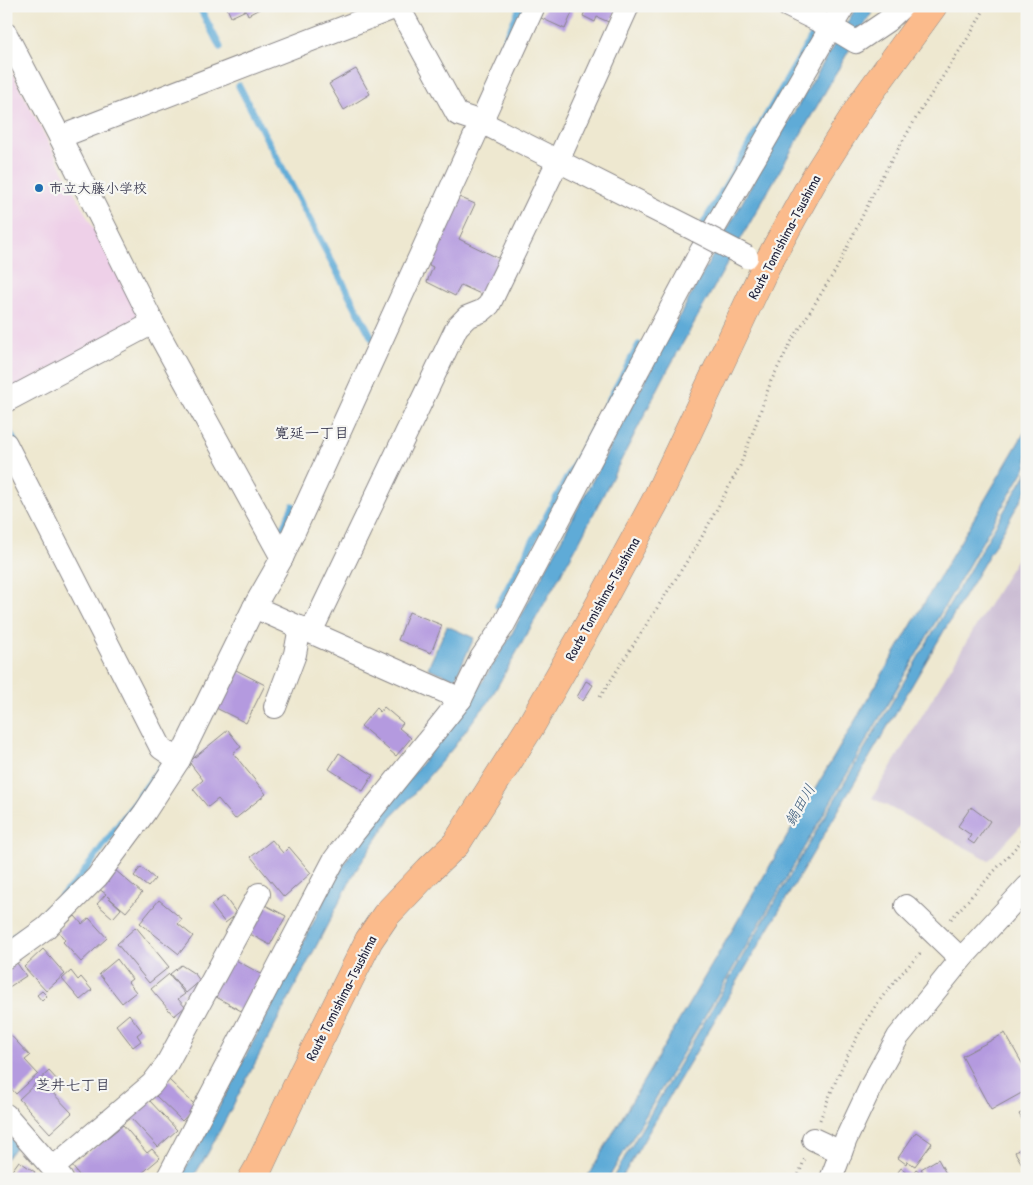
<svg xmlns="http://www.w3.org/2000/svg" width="1033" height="1185" font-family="'Patrick Hand','Klee One',sans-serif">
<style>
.built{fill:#eed0e8}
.industrial{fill:#ccbed4}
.water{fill:#5eabd7;stroke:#406689}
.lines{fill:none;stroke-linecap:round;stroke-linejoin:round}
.stream{stroke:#5eabd7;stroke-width:7}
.building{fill:#b49adf}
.minor-casing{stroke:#888586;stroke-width:24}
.major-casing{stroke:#888586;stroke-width:29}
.path{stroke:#888586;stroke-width:3;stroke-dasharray:1 4;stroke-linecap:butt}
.minor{stroke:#fff;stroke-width:22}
.major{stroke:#fbbb8c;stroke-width:28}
.minor-bridge-casing{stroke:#888586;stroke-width:24;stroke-linecap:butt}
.minor-bridge{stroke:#fff;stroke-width:22}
.poi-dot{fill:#1f6fb2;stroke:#f6f6f2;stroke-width:2}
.labels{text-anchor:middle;stroke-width:4.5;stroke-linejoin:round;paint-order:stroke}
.poi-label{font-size:14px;fill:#22223b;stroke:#f6f6f2;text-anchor:start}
.street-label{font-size:14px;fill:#22223b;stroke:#f6f6f2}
.neighbourhood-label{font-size:15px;fill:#22223b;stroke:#f6f6f2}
.water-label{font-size:15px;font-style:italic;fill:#3a5979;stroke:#f6f6f2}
</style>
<rect width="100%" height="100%" fill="#f6f6f2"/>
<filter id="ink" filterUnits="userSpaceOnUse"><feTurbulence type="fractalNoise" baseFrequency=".02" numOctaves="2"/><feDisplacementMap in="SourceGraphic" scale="10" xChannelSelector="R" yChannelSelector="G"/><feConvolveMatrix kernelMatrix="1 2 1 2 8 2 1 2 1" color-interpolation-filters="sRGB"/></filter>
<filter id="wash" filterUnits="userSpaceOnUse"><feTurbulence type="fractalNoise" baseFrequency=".0096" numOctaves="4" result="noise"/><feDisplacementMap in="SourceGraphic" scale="20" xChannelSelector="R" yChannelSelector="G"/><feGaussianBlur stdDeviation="1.12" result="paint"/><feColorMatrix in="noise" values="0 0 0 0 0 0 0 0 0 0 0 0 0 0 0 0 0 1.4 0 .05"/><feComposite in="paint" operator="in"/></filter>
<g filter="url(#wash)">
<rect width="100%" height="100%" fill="#eee8d0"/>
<path class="built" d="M 6,61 L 138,314 L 134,325 L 6,393 Z"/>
<path class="industrial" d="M 1027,542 L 1027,819 L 989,860 L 872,798 Z"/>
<g class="water">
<path d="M 857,6 L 876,6 L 851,47 L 756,212 L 665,375 L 579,542 L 488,703 L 477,715 L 453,748 L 408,800 L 392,816 L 355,872 L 208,1153 L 192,1179 L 179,1179 L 200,1144 L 267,1015 L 328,893 L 349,856 L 461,713 L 481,684 L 510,637 L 674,326 L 760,170 Z"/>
<path d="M 1027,428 L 1027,465 L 770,906 L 608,1179 L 586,1179 Z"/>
<path d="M 1027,472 L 1027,489 L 1004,529 L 621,1179 L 612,1179 Z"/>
<path d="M 447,626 L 474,638 L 455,679 L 428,668 Z"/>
<path d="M 6,1133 L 17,1145 L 6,1159 Z"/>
</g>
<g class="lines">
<g class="stream">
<path d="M 199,6 L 220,47"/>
<path d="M 828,7 L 828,6"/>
<path d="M 239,86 L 372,338"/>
<path d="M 482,91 L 521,6"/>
<path d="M 704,223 L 816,30"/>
<path d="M 6,425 L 15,443"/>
<path d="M 280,535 L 293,506"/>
<path d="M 498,606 L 639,345"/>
<path d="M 6,943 L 39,918 L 78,880 L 161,767"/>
</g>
</g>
<g id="blocks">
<g class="building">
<path d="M 231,6 L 265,6 L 248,15 L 246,10 L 231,17 L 227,8 Z"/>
<path d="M 546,6 L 618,6 L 611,23 L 597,17 L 595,22 L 583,16 L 585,11 L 575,6 L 565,29 L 541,18 Z"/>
<path d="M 356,69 L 370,94 L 344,110 L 329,84 Z"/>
<path d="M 459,197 L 475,204 L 459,239 L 502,260 L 485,296 L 461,285 L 455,296 L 427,282 L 433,267 L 427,264 Z"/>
<path d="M 409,612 L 442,625 L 431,653 L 398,640 Z"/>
<path d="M 236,670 L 265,685 L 246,723 L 216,708 Z"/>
<path d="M 586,681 L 593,685 L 583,701 L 577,697 Z"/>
<path d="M 384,707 L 403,723 L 399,728 L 411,738 L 396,756 L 361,726 L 376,708 L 380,712 Z"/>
<path d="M 228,730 L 241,747 L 233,753 L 266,794 L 235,819 L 218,799 L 208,807 L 193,789 L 203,780 L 189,762 Z"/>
<path d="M 339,753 L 373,775 L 363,791 L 329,769 Z"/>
<path d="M 971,807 L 990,821 L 974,844 L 968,840 L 971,835 L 958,826 Z"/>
<path d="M 272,840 L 283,853 L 289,847 L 311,873 L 284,897 L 251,857 Z"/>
<path d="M 141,867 L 155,879 L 148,887 L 134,876 Z"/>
<path d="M 115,870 L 142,893 L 126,912 L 107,896 L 121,909 L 113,918 L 97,904 L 106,894 L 99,889 Z"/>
<path d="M 224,896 L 237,914 L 225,923 L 211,905 Z"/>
<path d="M 159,900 L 182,919 L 178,924 L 193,936 L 179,954 L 140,923 Z"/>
<path d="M 265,905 L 286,916 L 270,945 L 250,934 Z"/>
<path d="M 75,916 L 82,924 L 89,918 L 107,938 L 81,962 L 63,942 L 65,940 L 58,931 Z"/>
<path d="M 136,927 L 169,967 L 149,983 L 117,944 Z"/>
<path d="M 43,949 L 65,974 L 46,991 L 24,967 Z"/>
<path d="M 232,958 L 263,975 L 243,1012 L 211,994 Z"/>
<path d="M 117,959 L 132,979 L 128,982 L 136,992 L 122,1003 L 99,974 Z"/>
<path d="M 17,963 L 26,976 L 6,989 L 6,970 Z"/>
<path d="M 181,965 L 195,974 L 200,981 L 186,993 L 170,974 Z"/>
<path d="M 71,971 L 78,980 L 81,977 L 92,990 L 80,1000 L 62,979 Z"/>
<path d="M 169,974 L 185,994 L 178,999 L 185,1007 L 174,1016 L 151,989 Z"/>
<path d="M 42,991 L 47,996 L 42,1001 L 37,995 Z"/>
<path d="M 129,1014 L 142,1031 L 137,1035 L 141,1041 L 133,1047 L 116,1025 Z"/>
<path d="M 6,1030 L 30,1056 L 25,1060 L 38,1074 L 16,1094 L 6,1083 Z"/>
<path d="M 1005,1033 L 1027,1072 L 1027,1090 L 991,1110 L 962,1056 Z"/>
<path d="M 49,1071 L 59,1082 L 50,1090 L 72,1113 L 50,1133 L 19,1099 Z"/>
<path d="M 169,1080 L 196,1106 L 182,1121 L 155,1095 Z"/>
<path d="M 149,1100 L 177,1130 L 158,1147 L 130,1117 Z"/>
<path d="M 1027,1110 L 1027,1128 L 1019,1114 Z"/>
<path d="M 123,1125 L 147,1153 L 152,1149 L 160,1158 L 141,1174 L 145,1179 L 82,1179 L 72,1166 Z"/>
<path d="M 916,1132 L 932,1143 L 915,1166 L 907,1161 L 906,1164 L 898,1158 Z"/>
<path d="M 1027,1145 L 1027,1173 L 1015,1152 Z"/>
<path d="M 938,1159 L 949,1179 L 927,1179 L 921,1169 Z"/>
<path d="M 19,1161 L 35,1172 L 30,1179 L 12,1179 L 8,1176 Z"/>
<path d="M 901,1168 L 910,1174 L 907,1179 L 893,1179 Z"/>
<path d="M 916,1169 L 920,1172 L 917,1177 L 912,1174 Z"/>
</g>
</g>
</g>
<g filter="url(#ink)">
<use href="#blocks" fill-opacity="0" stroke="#888586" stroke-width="1"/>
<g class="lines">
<defs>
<g id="minor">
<path d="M 398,6 L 457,114 L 481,122 L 697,231"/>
<path d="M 788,6 L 831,27 L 856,42 L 887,21 L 903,6"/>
<path d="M 6,34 L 60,137 L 153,323 L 282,558"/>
<path d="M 60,137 L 399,6"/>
<path d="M 6,401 L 153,323"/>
<path d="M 6,444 L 161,748 L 179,760"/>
<path d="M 254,607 L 461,699"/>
<path d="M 311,632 L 457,327 L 467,317 L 482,311 L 489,305 L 558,161 L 628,6"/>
<path d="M 275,707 L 295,654 L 300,627"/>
<path d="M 906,906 L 961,959"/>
<path d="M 6,957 L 46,928 L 97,877 L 145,812 L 179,760 L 254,607 L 282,558 L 534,6"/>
<path d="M 6,1115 L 62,1179"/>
<path d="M 813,1139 L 841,1152"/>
<path d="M 53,1168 L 152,1084 L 165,1067 L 259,894"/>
<path d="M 167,1179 L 334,860 L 353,834 L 461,699 L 481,658 L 503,626 L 701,251 L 831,27 L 844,6"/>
<path d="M 831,1179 L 846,1139 L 872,1084 L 898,1037 L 961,959 L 1027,887"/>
</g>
<path id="major" d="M 252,1179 L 259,1167 L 304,1071 L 369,940 L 386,915 L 429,870 L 456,844 L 530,727 L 590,622 L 655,502 L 766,266 L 813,181 L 863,102 L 933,6"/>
</defs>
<use href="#minor" class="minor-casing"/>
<use href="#major" class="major-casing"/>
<g class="path">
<path d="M 600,697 L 698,544 L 740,466 L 757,421 L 771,381 L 790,344 L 837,268 L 880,180 L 919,113 L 971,33 L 984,10 L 987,6"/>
<path d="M 951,919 L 1027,835"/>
<path d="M 820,1120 C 834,1083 850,1047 871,1013 C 885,991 904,971 922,951"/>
<path d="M 797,1179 L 805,1158"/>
</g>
<use href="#minor" class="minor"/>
<use href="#major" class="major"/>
<defs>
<path id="minor-bridge" d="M 697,231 L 747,257"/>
</defs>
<use href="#minor-bridge" class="minor-bridge-casing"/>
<use href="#minor-bridge" class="minor-bridge"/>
</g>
</g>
<circle class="poi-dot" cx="39" cy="188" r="5"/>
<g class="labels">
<g class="poi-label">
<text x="49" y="193">市立大藤小学校</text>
</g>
<g class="street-label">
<text transform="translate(784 237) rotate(-62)" y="5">Route Tomishima-Tsushima</text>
<text transform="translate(602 599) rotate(-61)" y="5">Route Tomishima-Tsushima</text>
<text transform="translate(341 998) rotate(-63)" y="5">Route Tomishima-Tsushima</text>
</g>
<g class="neighbourhood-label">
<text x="312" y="438">寛延一丁目</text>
<text x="73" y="1090">芝井七丁目</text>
</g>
<g class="water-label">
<text transform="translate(800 805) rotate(-60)" y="5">鍋田川</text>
</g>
</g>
<rect width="1033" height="1185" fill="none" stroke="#f6f6f2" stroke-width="25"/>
</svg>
